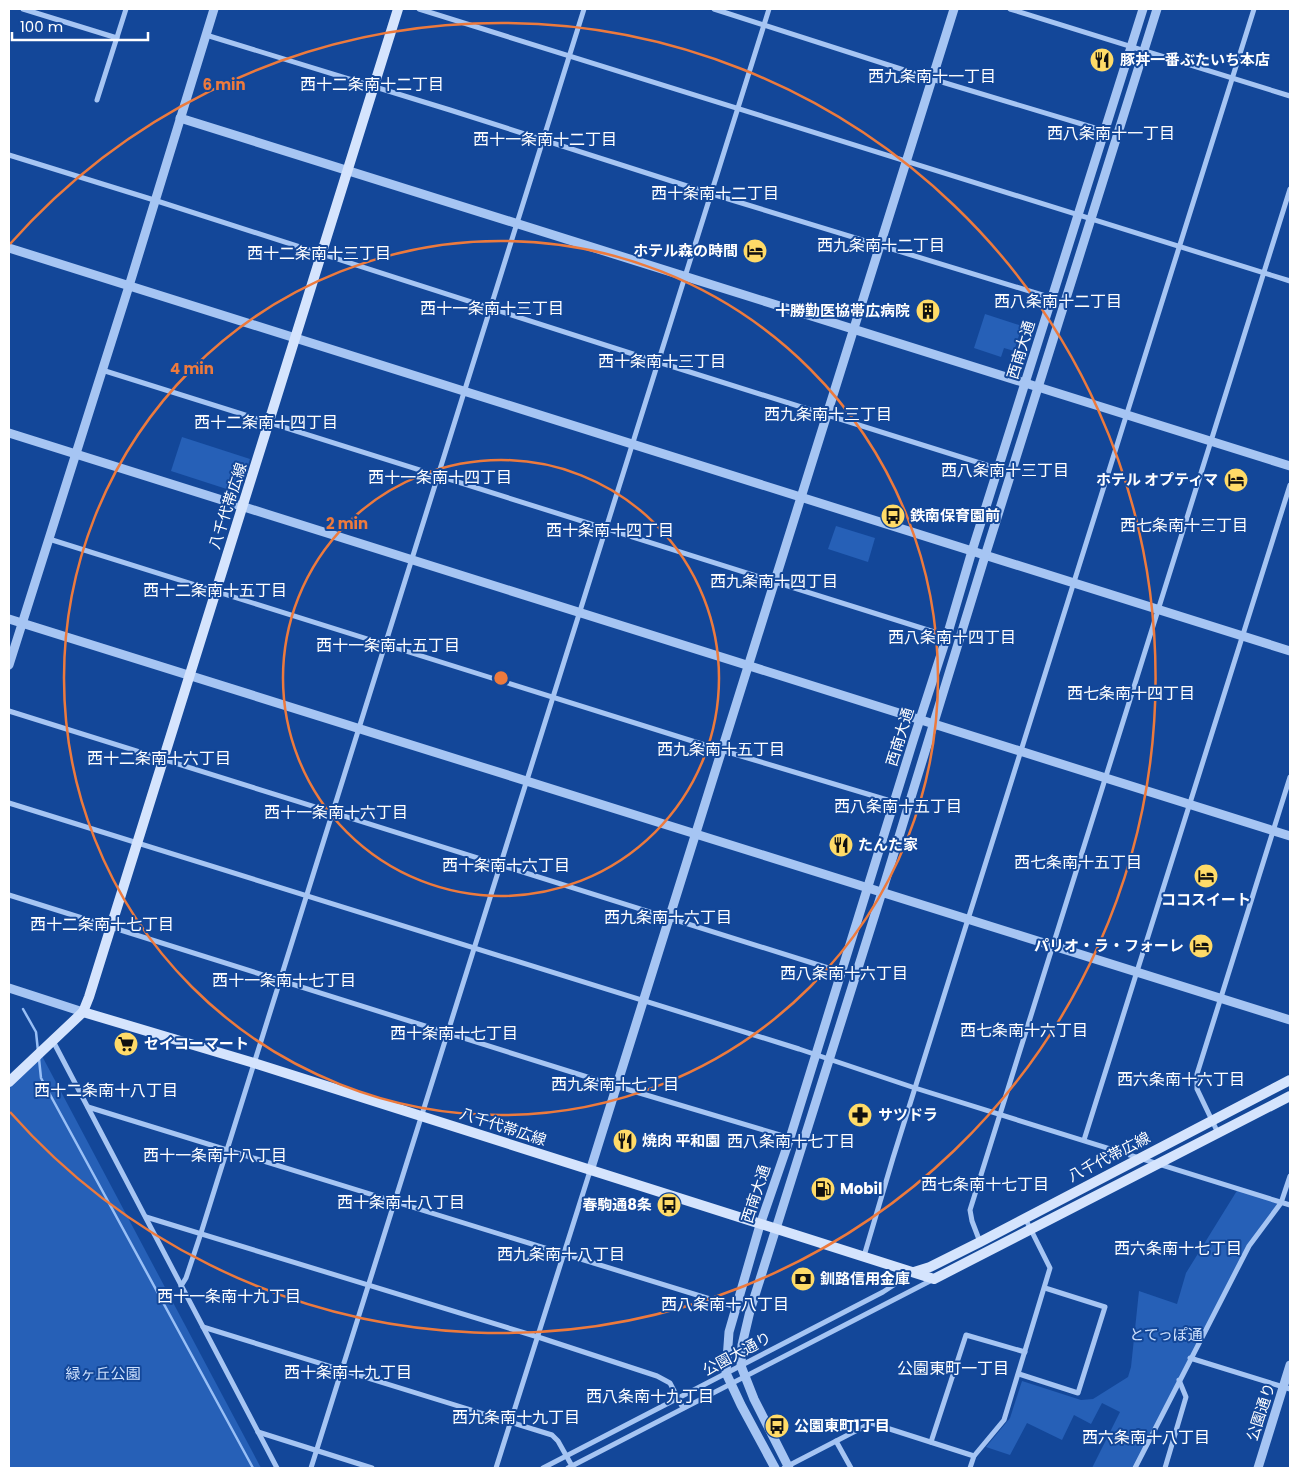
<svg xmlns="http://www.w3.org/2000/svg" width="1299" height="1477" font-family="Poppins,'Noto Sans JP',sans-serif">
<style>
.green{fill:#2660b7}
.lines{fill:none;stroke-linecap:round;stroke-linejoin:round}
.stream{stroke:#98bff6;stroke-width:2.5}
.minor{stroke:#a6c5f3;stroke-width:5}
.tertiary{stroke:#a6c5f3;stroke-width:9}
.secondary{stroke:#d5e4fd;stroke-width:10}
.ring{fill:none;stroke:#ed7a3d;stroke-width:2.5}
.labels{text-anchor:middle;stroke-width:4;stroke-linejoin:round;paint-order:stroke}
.poi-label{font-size:15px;font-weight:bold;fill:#fff;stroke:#134799;text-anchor:start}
.street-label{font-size:15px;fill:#fff;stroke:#134799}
.park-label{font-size:15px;fill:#cee1fd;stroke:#134799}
.neighbourhood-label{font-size:16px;fill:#fff;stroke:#134799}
.centre{fill:#ed7a3d;stroke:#134799;stroke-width:2.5}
.ring-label{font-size:15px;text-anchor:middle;font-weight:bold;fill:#ed7a3d;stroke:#134799;stroke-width:4;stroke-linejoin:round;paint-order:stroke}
</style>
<rect width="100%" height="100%" fill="#134799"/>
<g class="green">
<path d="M 985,314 L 1022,326 L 1014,351 L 1004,348 L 1001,357 L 974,348 Z"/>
<path d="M 182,437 L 250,459 L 239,493 L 171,471 Z"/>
<path d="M 836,526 L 875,538 L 868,562 L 828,549 Z"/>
<path d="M 42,1056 L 261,1468 L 9,1468 L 9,1087 Z"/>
<path d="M 1238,1189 L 1281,1203 L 1249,1246 L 1135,1468 L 1092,1468 L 1120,1412 L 1102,1403 L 1091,1424 L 1074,1415 L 1062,1440 L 1027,1423 L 1010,1455 L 986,1447 L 1010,1418 L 1022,1381 L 1081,1400 L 1093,1399 L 1128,1377 L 1131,1367 L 1139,1291 L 1177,1304 L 1186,1273 Z"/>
</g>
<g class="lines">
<g class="stream">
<path d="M 23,1009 L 36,1032 L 38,1051"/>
<path d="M 39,1059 L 41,1078 L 253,1468"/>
</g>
<g class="minor">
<path d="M 23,9 L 117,38"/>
<path d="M 419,9 L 1290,281"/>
<path d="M 714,9 L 932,79 L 1105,131"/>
<path d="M 1010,9 L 1290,96"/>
<path d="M 206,35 L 450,110 L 712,194 L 1052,298"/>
<path d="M 97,100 L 126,9"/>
<path d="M 9,155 L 154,200 L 658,362 L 999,469"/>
<path d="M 102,370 L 947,636"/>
<path d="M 49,539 L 721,750 L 894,802"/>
<path d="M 9,711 C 286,799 565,883 841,972"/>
<path d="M 9,803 L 799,1049 L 915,1088 L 1290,1205"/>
<path d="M 9,895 L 616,1086 L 790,1138"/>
<path d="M 53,1041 L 277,1468"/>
<path d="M 88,1107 L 736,1307"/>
<path d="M 1218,1133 L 1197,1089 L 1197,1074 L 1290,777"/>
<path d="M 1084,1140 L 1290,485"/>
<path d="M 146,1217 L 538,1337 L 657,1376 L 670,1383 L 683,1408"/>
<path d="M 980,1242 L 972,1221 L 970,1210 L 1290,189"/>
<path d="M 864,1256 L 893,1158 L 1254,9"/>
<path d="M 181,1286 L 186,1278 L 201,1233 L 584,9"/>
<path d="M 203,1327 L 552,1435 L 558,1441 L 572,1466"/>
<path d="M 1190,1358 L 1290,1389"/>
<path d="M 1019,1374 L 1078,1393 L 1105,1307 L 1045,1288"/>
<path d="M 258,1432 L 372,1468"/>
<path d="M 836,1441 L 851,1468"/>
<path d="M 931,1442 L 966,1335 L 1025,1352"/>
<path d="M 311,1468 L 769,9"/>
<path d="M 496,1468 L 590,1171"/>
<path d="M 543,1468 L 883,1292 L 912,1273"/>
<path d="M 568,1468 L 932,1280"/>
<path d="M 784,1468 L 871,1423 L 974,1456"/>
<path d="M 970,1468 L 974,1456 L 1004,1420 L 1050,1268 L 1025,1218"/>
<path d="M 1135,1468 L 1249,1246 L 1281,1203 L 1290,1176"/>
<path d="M 1165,1468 L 1186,1397 L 1179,1380"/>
</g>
<g class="tertiary">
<path d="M 180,118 L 1290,466"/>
<path d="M 9,248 L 1290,651"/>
<path d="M 9,433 L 1290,836"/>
<path d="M 9,619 L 1290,1020"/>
<path d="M 9,665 L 129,286 L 214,9"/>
<path d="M 9,988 L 83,1012"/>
<path d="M 590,1171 L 954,9"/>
<path d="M 775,1468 L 741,1405 L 726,1373 L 729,1332 L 760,1225 L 790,1138 L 913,741 L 947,636 L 972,551 L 1143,9"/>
<path d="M 789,1468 L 754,1399 L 741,1366 L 742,1345 L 750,1311 L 882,892 L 985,556 L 1157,9"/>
<path d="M 1258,1468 L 1290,1365"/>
</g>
<g class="secondary">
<path d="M 83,1012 L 254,1063 L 934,1279 L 1290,1096"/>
<path d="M 9,1082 L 83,1012 L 89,997 L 398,9"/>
<path d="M 914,1272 L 930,1267 L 980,1242 L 1290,1080"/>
</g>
</g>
<g class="ring">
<circle cx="501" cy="678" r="218"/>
<circle cx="501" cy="678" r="437"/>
<path d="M10 244A655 655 0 1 1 10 1112"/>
</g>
<defs>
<symbol id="restaurant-disc" viewBox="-11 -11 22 22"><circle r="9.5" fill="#ffdb68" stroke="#134799"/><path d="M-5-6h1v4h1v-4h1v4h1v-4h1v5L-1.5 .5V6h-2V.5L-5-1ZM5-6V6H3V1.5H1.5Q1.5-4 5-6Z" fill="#111"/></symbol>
<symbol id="hotel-disc" viewBox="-11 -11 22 22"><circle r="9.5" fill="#ffdb68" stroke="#134799"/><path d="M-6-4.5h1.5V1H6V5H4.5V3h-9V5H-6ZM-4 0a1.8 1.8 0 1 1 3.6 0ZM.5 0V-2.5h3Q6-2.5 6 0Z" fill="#111"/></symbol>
<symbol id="building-disc" viewBox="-11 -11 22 22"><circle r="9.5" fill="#ffdb68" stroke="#134799"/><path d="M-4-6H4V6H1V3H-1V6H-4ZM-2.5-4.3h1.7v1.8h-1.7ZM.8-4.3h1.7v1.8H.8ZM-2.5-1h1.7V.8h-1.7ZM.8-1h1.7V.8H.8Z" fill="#111"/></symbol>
<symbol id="bus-disc" viewBox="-11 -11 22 22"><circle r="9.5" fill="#ffdb68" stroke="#134799"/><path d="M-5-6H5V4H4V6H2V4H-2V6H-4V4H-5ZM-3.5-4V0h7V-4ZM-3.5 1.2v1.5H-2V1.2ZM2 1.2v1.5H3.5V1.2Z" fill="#111"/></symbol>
<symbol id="supermarket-disc" viewBox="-11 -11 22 22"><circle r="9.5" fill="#ffdb68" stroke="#134799"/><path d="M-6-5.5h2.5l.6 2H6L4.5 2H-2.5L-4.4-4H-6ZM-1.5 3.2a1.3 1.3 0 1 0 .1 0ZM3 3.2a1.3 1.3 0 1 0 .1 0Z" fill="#111"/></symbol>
<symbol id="pharmacy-disc" viewBox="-11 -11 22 22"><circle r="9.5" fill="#ffdb68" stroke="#134799"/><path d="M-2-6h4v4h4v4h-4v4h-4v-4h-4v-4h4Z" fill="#111"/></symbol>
<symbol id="fuel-disc" viewBox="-11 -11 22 22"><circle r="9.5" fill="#ffdb68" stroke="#134799"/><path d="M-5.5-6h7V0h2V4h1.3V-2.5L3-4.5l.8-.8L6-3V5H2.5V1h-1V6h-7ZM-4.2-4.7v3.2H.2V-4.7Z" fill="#111"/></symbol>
<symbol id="bank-disc" viewBox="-11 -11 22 22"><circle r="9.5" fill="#ffdb68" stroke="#134799"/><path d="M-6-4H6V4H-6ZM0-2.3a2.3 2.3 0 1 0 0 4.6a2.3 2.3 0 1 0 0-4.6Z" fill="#111"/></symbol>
</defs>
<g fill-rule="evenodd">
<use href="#restaurant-disc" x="1088" y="46" width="28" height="28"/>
<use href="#hotel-disc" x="741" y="237" width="28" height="28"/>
<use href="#building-disc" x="914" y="297" width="28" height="28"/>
<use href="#hotel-disc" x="1222" y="466" width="28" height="28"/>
<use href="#bus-disc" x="879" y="502" width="28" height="28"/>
<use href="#restaurant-disc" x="827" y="831" width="28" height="28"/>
<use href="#hotel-disc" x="1192" y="862" width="28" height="28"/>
<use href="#hotel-disc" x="1187" y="932" width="28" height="28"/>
<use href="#supermarket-disc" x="112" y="1030" width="28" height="28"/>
<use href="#pharmacy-disc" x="846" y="1101" width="28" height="28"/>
<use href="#restaurant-disc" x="611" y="1127" width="28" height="28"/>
<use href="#fuel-disc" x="809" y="1175" width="28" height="28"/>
<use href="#bus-disc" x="655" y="1191" width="28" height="28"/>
<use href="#bank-disc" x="789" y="1265" width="28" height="28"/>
<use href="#bus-disc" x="763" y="1412" width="28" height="28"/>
</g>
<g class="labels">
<g class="poi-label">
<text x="1120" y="65">豚丼一番ぶたいち本店</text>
<text x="738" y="256" text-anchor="end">ホテル森の時間</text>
<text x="910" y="316" text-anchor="end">十勝勤医協帯広病院</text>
<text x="1218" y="485" text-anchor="end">ホテル オプティマ</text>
<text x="910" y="521">鉄南保育園前</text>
<text x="858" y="850">たんた家</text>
<text x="1206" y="905" text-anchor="middle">ココスイート</text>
<text x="1184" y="951" text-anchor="end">パリオ・ラ・フォーレ</text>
<text x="144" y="1049">セイコーマート</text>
<text x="878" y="1120">サツドラ</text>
<text x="642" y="1146">焼肉 平和園</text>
<text x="840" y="1194">Mobil</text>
<text x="652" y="1210" text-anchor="end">春駒通8条</text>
<text x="820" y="1284">釧路信用金庫</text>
<text x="794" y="1431">公園東町1丁目</text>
</g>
<g class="street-label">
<text transform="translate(1021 350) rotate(-73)" y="5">西南大通</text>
<text transform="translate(228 506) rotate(-72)" y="5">八千代帯広線</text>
<text transform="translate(900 737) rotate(-73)" y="5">西南大通</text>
<text transform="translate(503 1127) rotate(18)" y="5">八千代帯広線</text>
<text transform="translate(1109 1157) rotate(-27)" y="5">八千代帯広線</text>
<text transform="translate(756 1194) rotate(-72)" y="5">西南大通</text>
<text transform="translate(737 1354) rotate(-28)" y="5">公園大通り</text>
<text transform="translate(1261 1412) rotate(-72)" y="5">公園通り</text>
</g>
<g class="park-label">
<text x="1166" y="1340">とてっぽ通</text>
<text x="103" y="1379">緑ヶ丘公園</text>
</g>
<g class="neighbourhood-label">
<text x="932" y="82">西九条南十一丁目</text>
<text x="372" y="90">西十二条南十二丁目</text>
<text x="1111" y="139">西八条南十一丁目</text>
<text x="545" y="145">西十一条南十二丁目</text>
<text x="715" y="199">西十条南十二丁目</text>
<text x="881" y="251">西九条南十二丁目</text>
<text x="319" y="259">西十二条南十三丁目</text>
<text x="1058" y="307">西八条南十二丁目</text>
<text x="492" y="314">西十一条南十三丁目</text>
<text x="662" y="367">西十条南十三丁目</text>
<text x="828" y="420">西九条南十三丁目</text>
<text x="266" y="428">西十二条南十四丁目</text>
<text x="1005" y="476">西八条南十三丁目</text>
<text x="440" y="483">西十一条南十四丁目</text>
<text x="1184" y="531">西七条南十三丁目</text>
<text x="610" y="536">西十条南十四丁目</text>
<text x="774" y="587">西九条南十四丁目</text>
<text x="215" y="596">西十二条南十五丁目</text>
<text x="952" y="643">西八条南十四丁目</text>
<text x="388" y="651">西十一条南十五丁目</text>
<text x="1131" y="699">西七条南十四丁目</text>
<text x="721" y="755">西九条南十五丁目</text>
<text x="159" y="764">西十二条南十六丁目</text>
<text x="898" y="812">西八条南十五丁目</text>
<text x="336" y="818">西十一条南十六丁目</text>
<text x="1078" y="868">西七条南十五丁目</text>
<text x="506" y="871">西十条南十六丁目</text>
<text x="668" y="923">西九条南十六丁目</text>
<text x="102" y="930">西十二条南十七丁目</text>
<text x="844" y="979">西八条南十六丁目</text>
<text x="284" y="986">西十一条南十七丁目</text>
<text x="1024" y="1036">西七条南十六丁目</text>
<text x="454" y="1039">西十条南十七丁目</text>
<text x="1181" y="1085">西六条南十六丁目</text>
<text x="615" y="1090">西九条南十七丁目</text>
<text x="106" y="1096">西十二条南十八丁目</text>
<text x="791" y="1147">西八条南十七丁目</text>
<text x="215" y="1161">西十一条南十八丁目</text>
<text x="985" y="1190">西七条南十七丁目</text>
<text x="401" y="1208">西十条南十八丁目</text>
<text x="1178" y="1254">西六条南十七丁目</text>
<text x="561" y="1260">西九条南十八丁目</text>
<text x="229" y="1302">西十一条南十九丁目</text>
<text x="725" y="1310">西八条南十八丁目</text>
<text x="953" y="1374">公園東町一丁目</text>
<text x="348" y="1378">西十条南十九丁目</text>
<text x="650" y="1402">西八条南十九丁目</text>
<text x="516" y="1423">西九条南十九丁目</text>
<text x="1146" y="1443">西六条南十八丁目</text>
</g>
</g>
<circle cx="501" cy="678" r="8" class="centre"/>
<g class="ring-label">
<text x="224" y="90">6 min</text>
<text x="192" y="374">4 min</text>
<text x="347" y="529">2 min</text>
</g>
<rect width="1299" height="1477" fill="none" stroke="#ffffff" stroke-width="20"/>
<path d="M12 32v8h136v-8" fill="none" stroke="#ffffff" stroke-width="2.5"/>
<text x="20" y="32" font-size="15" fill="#ffffff" stroke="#134799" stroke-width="4" paint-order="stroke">100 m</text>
</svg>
